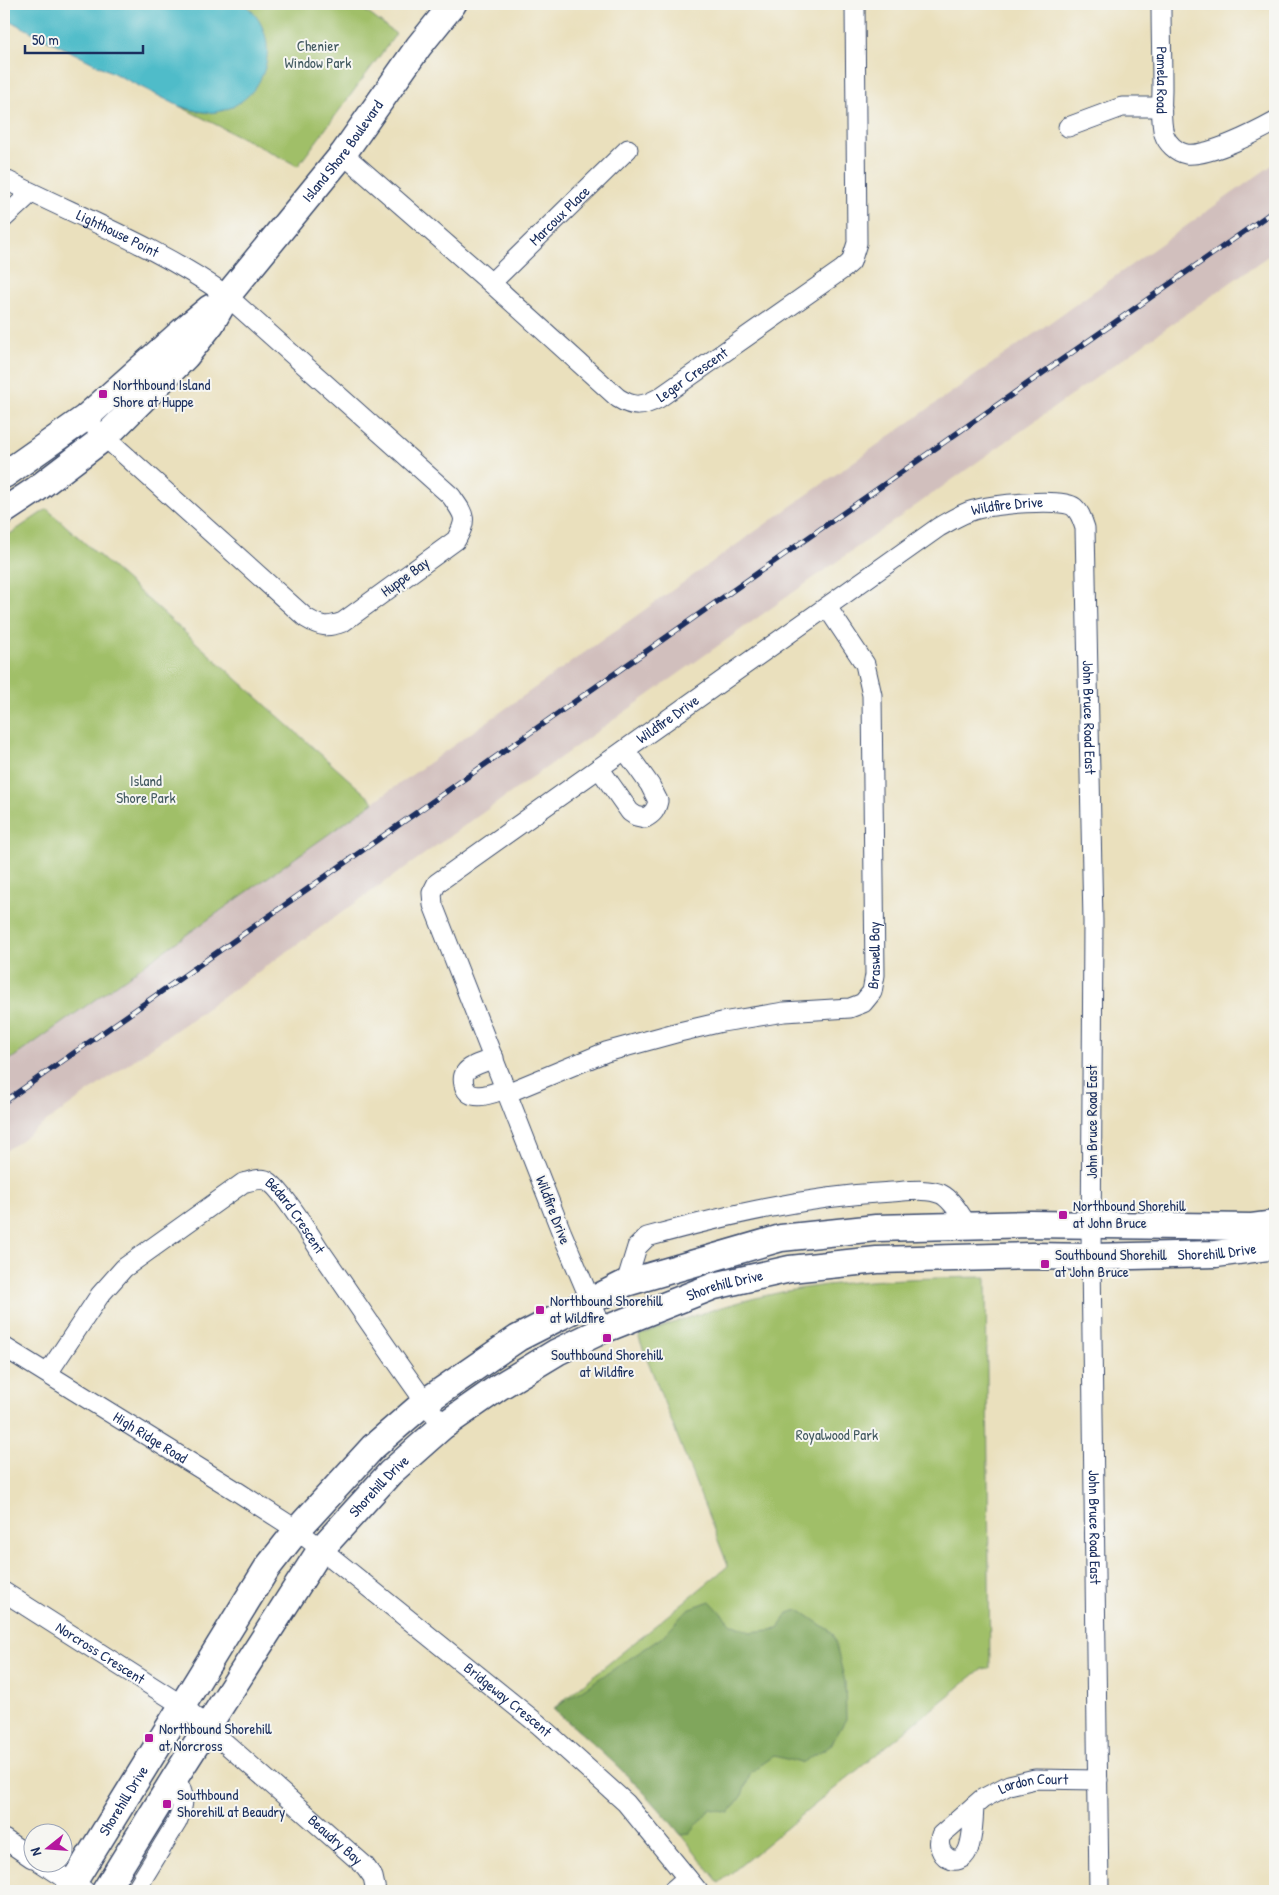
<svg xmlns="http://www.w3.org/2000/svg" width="1279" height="1895" font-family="'Patrick Hand',sans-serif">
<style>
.industrial{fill:#d1bfbd}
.green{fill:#a0bf68;stroke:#5e7763}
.forest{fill:#80a65c;stroke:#4e6a5d}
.water{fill:#4fbcc9;stroke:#357694}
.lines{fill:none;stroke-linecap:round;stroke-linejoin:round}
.street-casing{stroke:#3a4a6c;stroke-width:21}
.secondary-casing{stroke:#3a4a6c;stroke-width:29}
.street{stroke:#fff;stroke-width:19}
.secondary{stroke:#fff;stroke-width:26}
.rail-casing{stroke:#1b2f5e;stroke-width:5.5}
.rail{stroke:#f6f6f2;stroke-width:4;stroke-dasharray:11;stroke-linecap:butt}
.poi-dot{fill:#b5179e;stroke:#f6f6f2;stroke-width:2}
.labels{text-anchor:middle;stroke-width:4;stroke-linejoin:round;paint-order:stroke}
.park-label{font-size:15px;fill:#435a61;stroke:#f6f6f2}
.street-label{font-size:15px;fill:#1b2f5e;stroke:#f6f6f2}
.poi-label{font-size:15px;fill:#1b2f5e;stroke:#f6f6f2;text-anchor:start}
</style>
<rect width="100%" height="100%" fill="#f6f6f2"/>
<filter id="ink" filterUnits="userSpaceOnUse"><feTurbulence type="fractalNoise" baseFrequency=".02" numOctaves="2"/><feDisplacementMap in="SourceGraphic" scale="10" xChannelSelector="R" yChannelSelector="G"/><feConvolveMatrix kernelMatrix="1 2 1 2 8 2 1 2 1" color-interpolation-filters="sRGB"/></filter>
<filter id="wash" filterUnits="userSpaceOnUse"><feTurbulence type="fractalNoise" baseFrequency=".0096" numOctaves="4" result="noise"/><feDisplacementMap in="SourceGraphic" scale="20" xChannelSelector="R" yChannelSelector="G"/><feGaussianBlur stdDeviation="1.12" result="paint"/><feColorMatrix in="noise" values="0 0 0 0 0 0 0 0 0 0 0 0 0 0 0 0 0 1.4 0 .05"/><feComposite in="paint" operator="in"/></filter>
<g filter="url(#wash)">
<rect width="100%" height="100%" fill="#eae0bd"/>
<path class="industrial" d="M 1275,163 L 1275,251 L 4,1152 L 4,1064 Z"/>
<g class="green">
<path d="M 244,4 L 356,4 L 396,34 L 298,166 L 179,106 L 200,112 L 252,10 Z"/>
<path d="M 47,509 L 374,802 L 4,1064 L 4,538 Z"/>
<path d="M 986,1277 L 990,1669 L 981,1669 L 719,1883 C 697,1855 676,1826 652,1799 C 621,1766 587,1738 553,1709 L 728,1566 L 639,1338 L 640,1335 C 693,1315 748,1297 804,1288 C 865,1279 925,1278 986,1277 Z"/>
</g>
<path class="forest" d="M 710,1601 L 731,1624 L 750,1632 L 779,1629 L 788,1613 L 799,1610 L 833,1633 L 845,1682 L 846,1719 L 831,1745 L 801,1763 L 774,1756 L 751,1772 L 742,1795 L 729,1813 L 710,1809 L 689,1834 L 681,1835 C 643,1787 599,1748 553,1709 L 661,1638 L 688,1609 Z"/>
<path class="water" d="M 4,4 L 244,4 C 284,35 270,97 221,111 C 207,115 193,110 179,106 L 4,18 Z"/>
</g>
<g filter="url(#ink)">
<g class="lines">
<defs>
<g id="street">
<path id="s1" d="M 1161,4 C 1161,32 1162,60 1162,88 C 1162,102 1160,121 1164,134 C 1167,143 1176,152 1186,154 C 1208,157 1255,133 1275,122"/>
<path d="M 1068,127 L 1122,107 L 1162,107"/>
<path id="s2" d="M 343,154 L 491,283 L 618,398 C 634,408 642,407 659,398 L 843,269 L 851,262 L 857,243 L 855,4"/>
<path id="s3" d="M 4,179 C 77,216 161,248 227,296 L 451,496 C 465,516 468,518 456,540 L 343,622 C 327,628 321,627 306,618 L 96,429"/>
<path d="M 4,218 L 31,193"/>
<path id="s4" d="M 491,283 L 628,149"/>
<path d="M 599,768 L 630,812 L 636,816 L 645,818 C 653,814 656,810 658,801 L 650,785 L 625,750"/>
<path d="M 494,1058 C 486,1062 470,1065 465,1073 C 463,1076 463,1081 464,1085 C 469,1104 493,1093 505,1089"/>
<path id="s5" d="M 507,1093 L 606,1052 L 679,1032 L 722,1022 L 784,1012 L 850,1008 L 863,1003 L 872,992 L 875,975 L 872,695 L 865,664 L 827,607"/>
<path d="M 626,1283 L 637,1247 L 647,1237 C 727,1215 809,1196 892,1192 C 908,1191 927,1188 941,1194 C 953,1200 961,1216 968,1226"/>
<path id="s6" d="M 603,1330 L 561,1231 L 433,905 L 432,893 L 437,883 L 939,527 C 950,521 962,513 974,510 C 991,505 1061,497 1074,507 C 1081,513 1082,520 1085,528 L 1093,922 L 1091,1257 L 1099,1891"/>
<path id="s7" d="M 4,1347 L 238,1492 L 297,1530 L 321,1549 L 538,1724 L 626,1803 L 698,1891"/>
<path id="s8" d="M 48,1373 L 100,1295 L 124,1268 L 243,1183 C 250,1181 259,1178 266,1180 C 279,1185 310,1235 319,1249 C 360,1308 400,1369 443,1426"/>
<path id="s9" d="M 4,1592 L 183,1706 L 365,1866 L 373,1877 L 376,1891"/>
<path id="s10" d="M 974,1807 C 973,1821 973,1838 968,1850 C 959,1871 933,1856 941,1835 L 982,1799 L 1009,1785 L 1035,1779 L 1098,1780"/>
<path d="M 4,1839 L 32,1858"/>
<path d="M 40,1862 L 85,1891"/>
<path d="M 135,1891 L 177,1822 C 184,1806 187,1792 174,1779"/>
<path d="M 672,1891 L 687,1878"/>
</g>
<g id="secondary">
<path d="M 4,475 L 85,418 L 186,328 L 210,308"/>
<path id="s11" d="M 4,511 L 34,491 L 105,437 L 186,356 L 211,324 L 227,296 L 343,154 L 419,46 L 453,4"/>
<path id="s12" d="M 68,1891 L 267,1568 L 297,1530 L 373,1447 L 425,1402 L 518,1338 L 626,1283 L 781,1238 L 876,1228 L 1031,1224 L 1252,1227 L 1275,1224"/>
<path id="s13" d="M 105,1891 L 174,1779 L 321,1549 L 390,1473 L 443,1426 L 499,1387 L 557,1352 L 603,1330 L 714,1286 L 790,1269 L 877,1260 L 1032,1256 L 1091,1257 L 1216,1254 L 1275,1246"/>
</g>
</defs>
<use href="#street" class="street-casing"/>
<use href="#secondary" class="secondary-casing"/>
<use href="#street" class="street"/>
<use href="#secondary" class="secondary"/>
<defs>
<path id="rail" d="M 4,1102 L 1275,210"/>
</defs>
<use href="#rail" class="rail-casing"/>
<use href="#rail" class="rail"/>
</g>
</g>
<g class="poi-dot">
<rect x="98" y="389" width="10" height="10" rx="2.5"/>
<rect x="1058" y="1210" width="10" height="10" rx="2.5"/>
<rect x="1040" y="1259" width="10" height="10" rx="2.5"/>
<rect x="535" y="1305" width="10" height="10" rx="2.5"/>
<rect x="602" y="1333" width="10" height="10" rx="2.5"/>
<rect x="144" y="1733" width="10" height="10" rx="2.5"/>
<rect x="162" y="1799" width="10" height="10" rx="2.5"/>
</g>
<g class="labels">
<g class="park-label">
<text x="318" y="51">Chenier<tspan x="318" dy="17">Window Park</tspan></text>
<text x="146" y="786">Island<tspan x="146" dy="17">Shore Park</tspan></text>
<text x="837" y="1440">Royalwood Park</text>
</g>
<g class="street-label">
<text dy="5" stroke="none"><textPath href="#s1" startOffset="76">Pamela Road</textPath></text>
<text dy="5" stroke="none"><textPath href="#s11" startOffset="498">Island Shore Boulevard</textPath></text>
<text dy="5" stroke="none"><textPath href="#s4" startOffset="96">Marcoux Place</textPath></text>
<text dy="5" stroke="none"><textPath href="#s3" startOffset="126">Lighthouse Point</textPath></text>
<text dy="5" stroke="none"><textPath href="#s2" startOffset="452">Leger Crescent</textPath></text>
<text dy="5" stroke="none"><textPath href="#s6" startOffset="1169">Wildfire Drive</textPath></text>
<text transform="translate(405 577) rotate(-36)" y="5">Huppe Bay</text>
<text dy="5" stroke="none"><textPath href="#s6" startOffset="1450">John Bruce Road East</textPath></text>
<text dy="5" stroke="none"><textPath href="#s6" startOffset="764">Wildfire Drive</textPath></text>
<text dy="5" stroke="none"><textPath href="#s5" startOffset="421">Braswell Bay</textPath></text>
<text transform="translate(1092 1122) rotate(-90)" y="5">John Bruce Road East</text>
<text transform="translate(553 1210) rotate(69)" y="5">Wildfire Drive</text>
<text dy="5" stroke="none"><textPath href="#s8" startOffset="346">Bédard Crescent</textPath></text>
<text dy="5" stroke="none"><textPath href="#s13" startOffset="1390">Shorehill Drive</textPath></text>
<text dy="5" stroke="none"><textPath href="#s13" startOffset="895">Shorehill Drive</textPath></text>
<text dy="5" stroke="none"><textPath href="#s7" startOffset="172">High Ridge Road</textPath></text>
<text dy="5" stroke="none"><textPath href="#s13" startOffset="490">Shorehill Drive</textPath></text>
<text dy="5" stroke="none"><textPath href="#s6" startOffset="2260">John Bruce Road East</textPath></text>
<text dy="5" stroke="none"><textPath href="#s9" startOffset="114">Norcross Crescent</textPath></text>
<text dy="5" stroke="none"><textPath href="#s7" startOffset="616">Bridgeway Crescent</textPath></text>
<text dy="5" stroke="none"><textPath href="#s10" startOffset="204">Lardon Court</textPath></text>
<text dy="5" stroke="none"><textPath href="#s12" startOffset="106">Shorehill Drive</textPath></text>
<text dy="5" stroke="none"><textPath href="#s9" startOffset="415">Beaudry Bay</textPath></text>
</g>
<g class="poi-label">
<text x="113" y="390">Northbound Island<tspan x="113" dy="17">Shore at Huppe</tspan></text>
<text x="1073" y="1211">Northbound Shorehill<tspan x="1073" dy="17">at John Bruce</tspan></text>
<text x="1055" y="1260">Southbound Shorehill<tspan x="1055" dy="17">at John Bruce</tspan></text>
<text x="550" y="1306">Northbound Shorehill<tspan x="550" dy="17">at Wildfire</tspan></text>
<text x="607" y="1360" text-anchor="middle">Southbound Shorehill<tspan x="607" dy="17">at Wildfire</tspan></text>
<text x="159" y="1734">Northbound Shorehill<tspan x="159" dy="17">at Norcross</tspan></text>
<text x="177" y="1800">Southbound<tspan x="177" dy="17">Shorehill at Beaudry</tspan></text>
</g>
</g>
<rect width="1279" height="1895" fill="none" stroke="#f6f6f2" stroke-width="20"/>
<g transform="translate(48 1848) rotate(253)"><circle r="24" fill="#f6f6f2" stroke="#9ea6b7"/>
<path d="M0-4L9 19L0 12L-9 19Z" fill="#b5179e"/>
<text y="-8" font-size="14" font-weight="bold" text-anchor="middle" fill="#1b2f5e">N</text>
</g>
<path d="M25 45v8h118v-8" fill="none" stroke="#1b2f5e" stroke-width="2.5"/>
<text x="32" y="45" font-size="15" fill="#1b2f5e" stroke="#f6f6f2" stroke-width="4" paint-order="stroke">50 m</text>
</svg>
